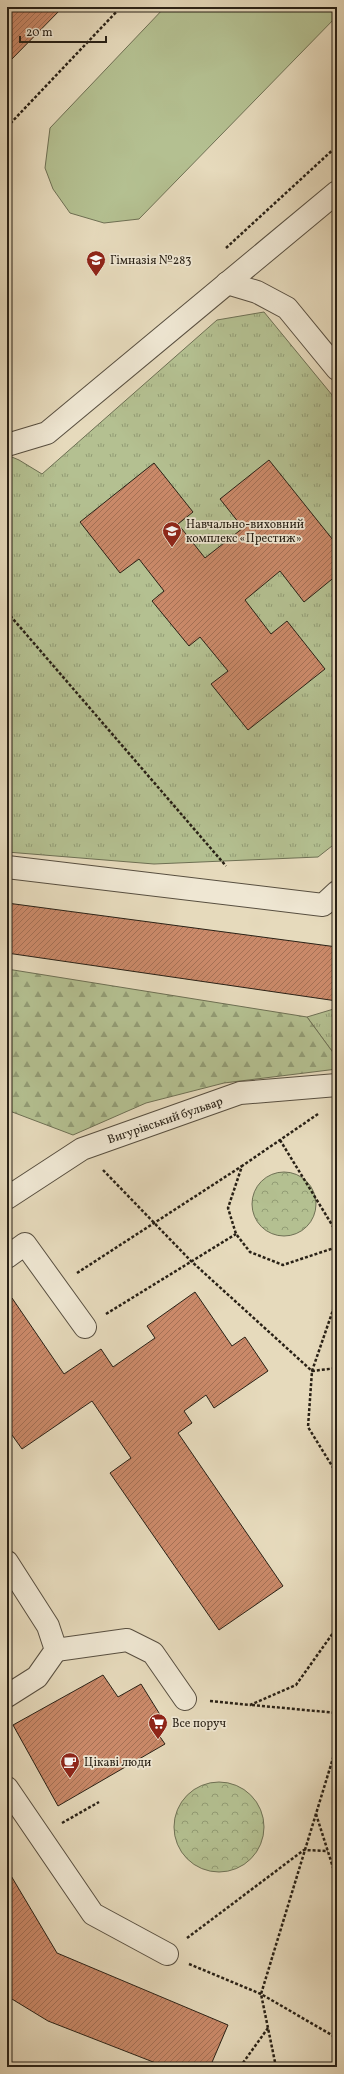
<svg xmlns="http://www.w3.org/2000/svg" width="344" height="2074" font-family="Vollkorn,serif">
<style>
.grass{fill:url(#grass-tufts);stroke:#6e7054}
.forest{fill:url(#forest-firs);stroke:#6e7054}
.park{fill:url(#park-crowns);stroke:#6e7054}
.garden{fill:#b4c091;stroke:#6e7054}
.building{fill:url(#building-hatch);stroke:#292116}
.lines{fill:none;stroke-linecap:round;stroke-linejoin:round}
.minor-casing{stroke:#584f40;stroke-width:24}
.path{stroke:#292116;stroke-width:2.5;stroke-dasharray:3 2;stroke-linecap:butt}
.minor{stroke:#efe7d3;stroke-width:22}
.labels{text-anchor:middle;stroke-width:3.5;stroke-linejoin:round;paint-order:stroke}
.poi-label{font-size:12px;fill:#292116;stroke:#efe7d3;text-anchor:start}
.street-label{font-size:12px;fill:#292116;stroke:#efe7d3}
</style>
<defs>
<pattern id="grass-tufts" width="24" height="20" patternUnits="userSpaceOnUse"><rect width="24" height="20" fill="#b4c091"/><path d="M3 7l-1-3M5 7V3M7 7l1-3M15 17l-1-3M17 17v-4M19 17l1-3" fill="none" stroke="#929c75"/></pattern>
<pattern id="forest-firs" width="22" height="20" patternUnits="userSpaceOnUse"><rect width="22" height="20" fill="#b4c091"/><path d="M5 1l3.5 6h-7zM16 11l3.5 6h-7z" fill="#929c75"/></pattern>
<pattern id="park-crowns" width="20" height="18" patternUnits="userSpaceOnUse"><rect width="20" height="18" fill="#b4c091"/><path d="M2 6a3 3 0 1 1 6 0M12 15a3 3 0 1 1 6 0" fill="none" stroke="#929c75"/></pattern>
<pattern id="building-hatch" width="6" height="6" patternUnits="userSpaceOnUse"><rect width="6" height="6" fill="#ca8969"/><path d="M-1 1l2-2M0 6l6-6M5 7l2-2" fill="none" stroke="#a47055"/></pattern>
</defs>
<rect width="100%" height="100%" fill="#e6dabc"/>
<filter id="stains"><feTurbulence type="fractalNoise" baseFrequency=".005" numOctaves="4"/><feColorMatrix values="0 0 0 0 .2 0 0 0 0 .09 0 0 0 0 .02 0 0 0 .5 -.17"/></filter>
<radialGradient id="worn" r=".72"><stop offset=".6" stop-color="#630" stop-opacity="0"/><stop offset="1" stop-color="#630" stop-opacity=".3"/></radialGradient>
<g class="grass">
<path d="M 264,312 L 337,401 L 337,842 L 318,857 L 154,864 L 7,852 L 7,455 L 19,460 L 42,474 L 217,320 Z"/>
<path d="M 337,1008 L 337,1058 L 307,1017 Z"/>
</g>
<path class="forest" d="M 7,969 L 307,1017 L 337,1058 L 337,1069 L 224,1083 L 146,1103 L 73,1135 L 7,1110 Z"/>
<g class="park">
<circle cx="284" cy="1204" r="32"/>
<circle cx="219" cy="1827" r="45"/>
</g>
<path class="garden" d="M 165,7 L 337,7 L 337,16 L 139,219 L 104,223 L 70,213 L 53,189 L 45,168 L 50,128 Z"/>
<g class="building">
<path d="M 7,7 L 63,7 L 7,64 Z"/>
<path d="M 269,460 L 337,545 L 337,575 L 304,602 L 280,571 L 245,600 L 271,634 L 287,621 L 325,669 L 248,730 L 211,684 L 228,671 L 200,637 L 189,646 L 152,601 L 164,591 L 139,559 L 120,573 L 80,522 L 154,463 L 193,512 L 178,524 L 205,558 L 243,528 L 220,499 Z"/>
<path d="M 7,903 L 337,947 L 337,1001 L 7,953 Z"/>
<path d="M 195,1292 L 232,1346 L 245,1337 L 268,1371 L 214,1408 L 206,1395 L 184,1411 L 192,1423 L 178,1433 L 283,1586 L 219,1630 L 110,1473 L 131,1458 L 92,1401 L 22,1449 L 7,1428 L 7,1301 L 12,1298 L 64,1374 L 101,1349 L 113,1367 L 155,1338 L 147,1326 Z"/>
<path d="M 103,1675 L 118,1697 L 141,1684 L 164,1721 L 154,1728 L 165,1744 L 58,1806 L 13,1725 Z"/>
<path d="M 7,1869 L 57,1953 L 228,2025 L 210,2067 L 166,2067 L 48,2021 L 7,1996 Z"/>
</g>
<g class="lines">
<defs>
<g id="minor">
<path d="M 227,283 L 257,292 L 287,308 L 337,369"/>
<path d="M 7,445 L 47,433 L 337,192"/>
<path d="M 7,867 L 323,905 L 337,892"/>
<path d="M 7,1198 L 82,1149 L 240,1093 L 337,1085"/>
<path d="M 7,1257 L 25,1244 L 85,1327"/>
<path d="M 7,1562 L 48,1626 L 56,1650 L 37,1677 L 7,1696"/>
<path d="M 56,1650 L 127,1640 L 153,1653 L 185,1699"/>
<path d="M 7,1788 L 93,1914 L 167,1954"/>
</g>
</defs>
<use href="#minor" class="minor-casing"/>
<g class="path">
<path d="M 7,127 L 121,7"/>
<path d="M 226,248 L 337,146"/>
<path d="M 7,612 L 226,866"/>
<path d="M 318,1114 L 242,1166 L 228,1208 L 236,1234 L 250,1252 L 283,1265 L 337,1247"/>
<path d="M 280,1140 L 337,1233"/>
<path d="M 103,1170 L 191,1261 L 312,1371 L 337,1368"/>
<path d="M 77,1273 L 242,1166"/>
<path d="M 337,1287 L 333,1310 L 312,1371 L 308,1427 L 337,1474"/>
<path d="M 106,1314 L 236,1234"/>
<path d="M 210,1701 L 250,1705 L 296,1685 L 333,1633 L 337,1623"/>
<path d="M 252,1705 L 337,1713"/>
<path d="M 316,1814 L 337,1880"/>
<path d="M 62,1823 L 99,1802"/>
<path d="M 187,1938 L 304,1850 L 328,1851"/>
<path d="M 189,1964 L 261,1994 L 337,2038"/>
<path d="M 240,2067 L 268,2028"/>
<path d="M 276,2067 L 261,1994 L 337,1745"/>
</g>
<use href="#minor" class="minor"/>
</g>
<defs>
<symbol id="school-pin" viewBox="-11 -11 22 30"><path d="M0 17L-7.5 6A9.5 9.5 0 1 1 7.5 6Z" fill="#8f2418" stroke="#efe7d3"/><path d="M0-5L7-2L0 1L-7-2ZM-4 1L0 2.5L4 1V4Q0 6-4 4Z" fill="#fff"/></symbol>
<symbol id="supermarket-pin" viewBox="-11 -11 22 30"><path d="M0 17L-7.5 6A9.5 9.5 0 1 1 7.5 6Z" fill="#8f2418" stroke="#efe7d3"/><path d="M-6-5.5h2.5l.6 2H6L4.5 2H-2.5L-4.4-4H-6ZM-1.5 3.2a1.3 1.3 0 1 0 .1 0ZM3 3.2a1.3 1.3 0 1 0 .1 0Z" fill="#fff"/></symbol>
<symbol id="cafe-pin" viewBox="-11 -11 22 30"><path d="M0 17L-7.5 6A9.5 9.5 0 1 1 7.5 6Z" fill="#8f2418" stroke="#efe7d3"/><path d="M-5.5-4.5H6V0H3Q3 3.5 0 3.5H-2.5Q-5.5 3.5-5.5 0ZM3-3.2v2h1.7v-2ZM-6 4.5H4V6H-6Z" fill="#fff"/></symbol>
</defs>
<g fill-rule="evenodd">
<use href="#school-pin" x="85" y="249" width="22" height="30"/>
<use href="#school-pin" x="161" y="520" width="22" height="30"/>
<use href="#supermarket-pin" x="147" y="1712" width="22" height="30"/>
<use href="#cafe-pin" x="59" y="1751" width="22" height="30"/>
</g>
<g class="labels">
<g class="poi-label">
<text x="110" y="264">Гімназія №283</text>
<text x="186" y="528">Навчально-виховний<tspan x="186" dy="14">комплекс «Престиж»</tspan></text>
<text x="172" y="1727">Все поруч</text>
<text x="84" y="1766">Цікаві люди</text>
</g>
<g class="street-label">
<text transform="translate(165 1120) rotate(-19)" y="4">Вигурівський бульвар</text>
</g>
</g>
<rect width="344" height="2074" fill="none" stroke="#e6dabc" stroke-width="24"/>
<rect x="8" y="8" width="328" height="2058" fill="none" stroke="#292116" stroke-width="2"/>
<rect x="12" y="12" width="320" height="2050" fill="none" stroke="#292116"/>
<path d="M20 36v6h86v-6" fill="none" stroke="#292116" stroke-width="2"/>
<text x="26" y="36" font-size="12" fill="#292116" stroke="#efe7d3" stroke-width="3" paint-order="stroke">20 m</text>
<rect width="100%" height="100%" filter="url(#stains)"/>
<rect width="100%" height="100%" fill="url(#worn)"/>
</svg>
